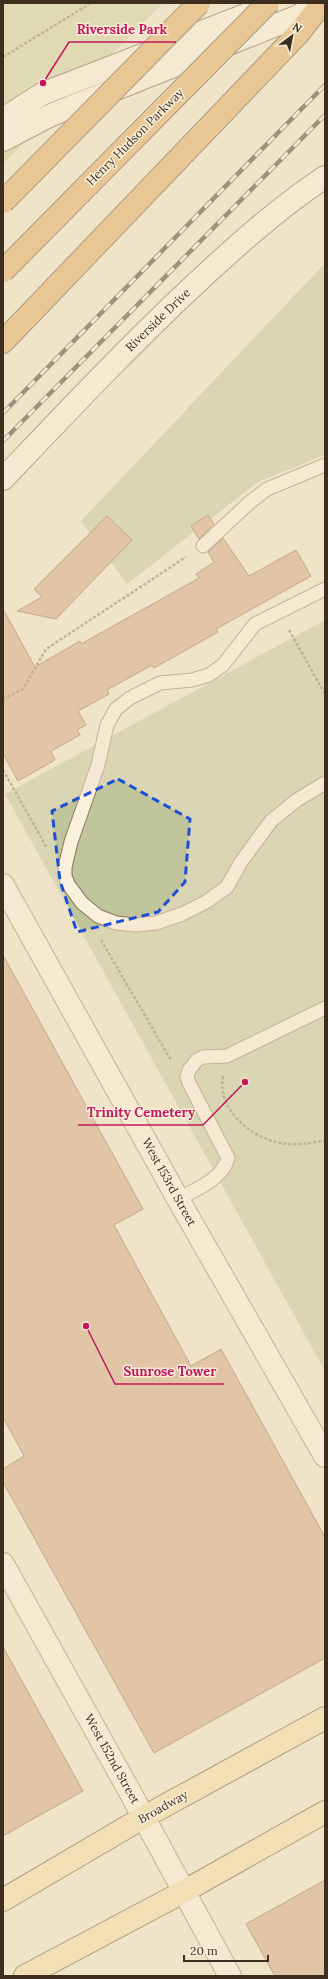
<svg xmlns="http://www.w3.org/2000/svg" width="328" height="1979" font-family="Lora,serif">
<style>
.green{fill:#c9cf9b}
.cemetery{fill:#bfc49a}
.building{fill:#cf9f7d;stroke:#8d5f41}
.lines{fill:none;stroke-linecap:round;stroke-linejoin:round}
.lane-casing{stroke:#8d765c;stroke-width:15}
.street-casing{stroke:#8d765c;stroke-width:24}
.secondary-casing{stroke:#6f573f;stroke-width:24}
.primary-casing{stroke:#5b4430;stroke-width:24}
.highway-casing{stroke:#5b4430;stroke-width:24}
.path{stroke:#8d765c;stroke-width:2.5;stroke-dasharray:3 2;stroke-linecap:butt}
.lane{stroke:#faf1dc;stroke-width:13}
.street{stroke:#faf1dc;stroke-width:22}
.secondary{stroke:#faf1dc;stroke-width:22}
.primary{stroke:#f3d9a0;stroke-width:22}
.highway{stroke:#e0a458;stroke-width:22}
.rail-casing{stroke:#3d2e20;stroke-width:4.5}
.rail{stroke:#f7eed8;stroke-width:3;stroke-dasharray:9;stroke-linecap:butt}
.highway-bridge-casing{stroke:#5b4430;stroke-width:24;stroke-linecap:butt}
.highway-bridge{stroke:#e0a458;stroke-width:22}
.marked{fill:none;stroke:#1d4ed8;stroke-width:3;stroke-dasharray:8 5;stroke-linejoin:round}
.labels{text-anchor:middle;stroke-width:3;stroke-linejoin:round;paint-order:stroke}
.street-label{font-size:12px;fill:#3d2e20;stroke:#f7eed8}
.leader{fill:none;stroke:#c2185b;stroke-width:1.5}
.callout-dot{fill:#c2185b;stroke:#f7eed8;stroke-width:1.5}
.callout-label{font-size:13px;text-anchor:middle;font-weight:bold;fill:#c2185b;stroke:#f7eed8;stroke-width:3;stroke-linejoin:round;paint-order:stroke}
</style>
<rect width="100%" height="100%" fill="#f0e4c8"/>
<path class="green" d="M 3,3 L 163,3 L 3,164 Z"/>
<g class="cemetery">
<path d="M 325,263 L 325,455 L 258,482 L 127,584 L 81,521 Z"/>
<path d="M 325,620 L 325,1371 L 5,794 Z"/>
</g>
<g class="building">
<path d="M 208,515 L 214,524 L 199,539 L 191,526 Z"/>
<path d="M 107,516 L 132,540 L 56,619 L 17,611 L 42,597 L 34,589 Z"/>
<path d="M 223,538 L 249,576 L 296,550 L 311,576 L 216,629 L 218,632 L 154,668 L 152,665 L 107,690 L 109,694 L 78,711 L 86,725 L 77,730 L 80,735 L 51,751 L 55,760 L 18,781 L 3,753 L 3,609 L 35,667 L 80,641 L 81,644 L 199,578 L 196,574 L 214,562 L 208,552 Z"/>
<path d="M 3,955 L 143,1209 L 114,1225 L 191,1366 L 221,1349 L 325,1537 L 325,1658 L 154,1753 L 3,1482 L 3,1469 L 24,1456 L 3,1417 Z"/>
<path d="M 3,1647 L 83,1791 L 3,1836 Z"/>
<path d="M 325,1880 L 325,1976 L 275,1976 L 246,1924 Z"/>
</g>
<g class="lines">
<defs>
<g id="lane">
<path d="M 203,546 L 249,503 L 267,489 L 325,465"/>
<path d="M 325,589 L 255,624 L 223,665 L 209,675 L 192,680 L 160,683 L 130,698 L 116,709 L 107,725 L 98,765 L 71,842 L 65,867 L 65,876 L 68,884 L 82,903 L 98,916 L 116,923 L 136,925 L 156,923 L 182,914 L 206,902 L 227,887 L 241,862 L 271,821 L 297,800 L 325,783"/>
<path d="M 178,1199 C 196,1189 222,1180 228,1158 L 189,1083 L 187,1077 L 189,1070 L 197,1060 L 203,1057 L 227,1056 L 325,1008"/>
</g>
<g id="street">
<path d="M 3,885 L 178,1199 L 325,1456"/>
<path d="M 3,1564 L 125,1783 L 230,1976"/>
</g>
<g id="secondary">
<path d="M 3,119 L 42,94 L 266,7"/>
<path d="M 3,140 L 51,115 L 296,17 L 323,3"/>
<path d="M 3,479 C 65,414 127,348 192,287 C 235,247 277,209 325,177"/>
</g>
<g id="primary">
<path d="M 3,1900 L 144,1817 L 325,1718"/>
<path d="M 25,1976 L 183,1892 L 325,1812"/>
</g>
<path id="highway" d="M 3,342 L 298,34 L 320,6"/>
</defs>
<use href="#lane" class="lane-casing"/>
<use href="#street" class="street-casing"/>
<use href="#secondary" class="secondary-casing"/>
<use href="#primary" class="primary-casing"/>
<use href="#highway" class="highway-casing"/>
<g class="path">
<path d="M 3,57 L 91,3"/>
<path d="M 289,630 L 325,694"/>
<path d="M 3,699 L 23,689 L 46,649 L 186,557"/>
<path d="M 3,770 L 47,848"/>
<path d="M 101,940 L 171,1060"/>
<path d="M 223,1076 C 217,1108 248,1135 276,1142 C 291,1146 310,1144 325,1140"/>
</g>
<use href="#lane" class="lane"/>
<use href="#street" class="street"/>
<use href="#secondary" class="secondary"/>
<use href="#primary" class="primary"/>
<use href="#highway" class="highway"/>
<defs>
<g id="rail">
<path d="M 3,413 L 325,85"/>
<path d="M 3,441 L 325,115"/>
</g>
</defs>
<use href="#rail" class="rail-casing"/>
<use href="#rail" class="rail"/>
<defs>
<g id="highway-bridge">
<path d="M 3,202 L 199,3"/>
<path d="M 3,271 L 268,3"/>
</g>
</defs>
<use href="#highway-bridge" class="highway-bridge-casing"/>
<use href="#highway-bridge" class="highway-bridge"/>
</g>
<path d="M0 0H328V1979H0ZM 118,779 L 190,819 L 185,882 L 158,912 L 77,932 L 60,881 L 52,811 Z" fill="#f0e4c8" fill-opacity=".55" fill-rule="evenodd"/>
<path class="marked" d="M 118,779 L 190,819 L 185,882 L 158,912 L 77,932 L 60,881 L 52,811 Z"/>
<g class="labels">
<g class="street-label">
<text transform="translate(135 137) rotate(-45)" y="4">Henry Hudson Parkway</text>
<text transform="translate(158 320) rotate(-44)" y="4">Riverside Drive</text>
<text transform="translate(169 1182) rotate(61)" y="4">West 153rd Street</text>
<text transform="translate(112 1759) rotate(61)" y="4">West 152nd Street</text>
<text transform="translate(163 1807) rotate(-29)" y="4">Broadway</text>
</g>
</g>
<path class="leader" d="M43 83L69 42H176M245 1082L203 1125H78M86 1326L115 1384H224"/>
<g class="callout-dot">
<circle cx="43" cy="83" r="4"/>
<circle cx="245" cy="1082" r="4"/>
<circle cx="86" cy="1326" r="4"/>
</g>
<g class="callout-label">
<text x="122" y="34">Riverside Park</text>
<text x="141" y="1117">Trinity Cemetery</text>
<text x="170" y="1376">Sunrose Tower</text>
</g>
<rect width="328" height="1979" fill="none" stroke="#3d2e20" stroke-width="8"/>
<g transform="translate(292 36) rotate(32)" stroke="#f7eed8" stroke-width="3" paint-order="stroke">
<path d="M0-3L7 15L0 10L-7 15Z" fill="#3d2e20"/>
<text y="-6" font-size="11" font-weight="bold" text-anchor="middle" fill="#3d2e20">N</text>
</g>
<path d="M184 1955v6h84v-6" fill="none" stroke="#3d2e20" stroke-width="2"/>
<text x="190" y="1955" font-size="12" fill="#3d2e20" stroke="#f7eed8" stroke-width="3" paint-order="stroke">20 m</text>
</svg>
